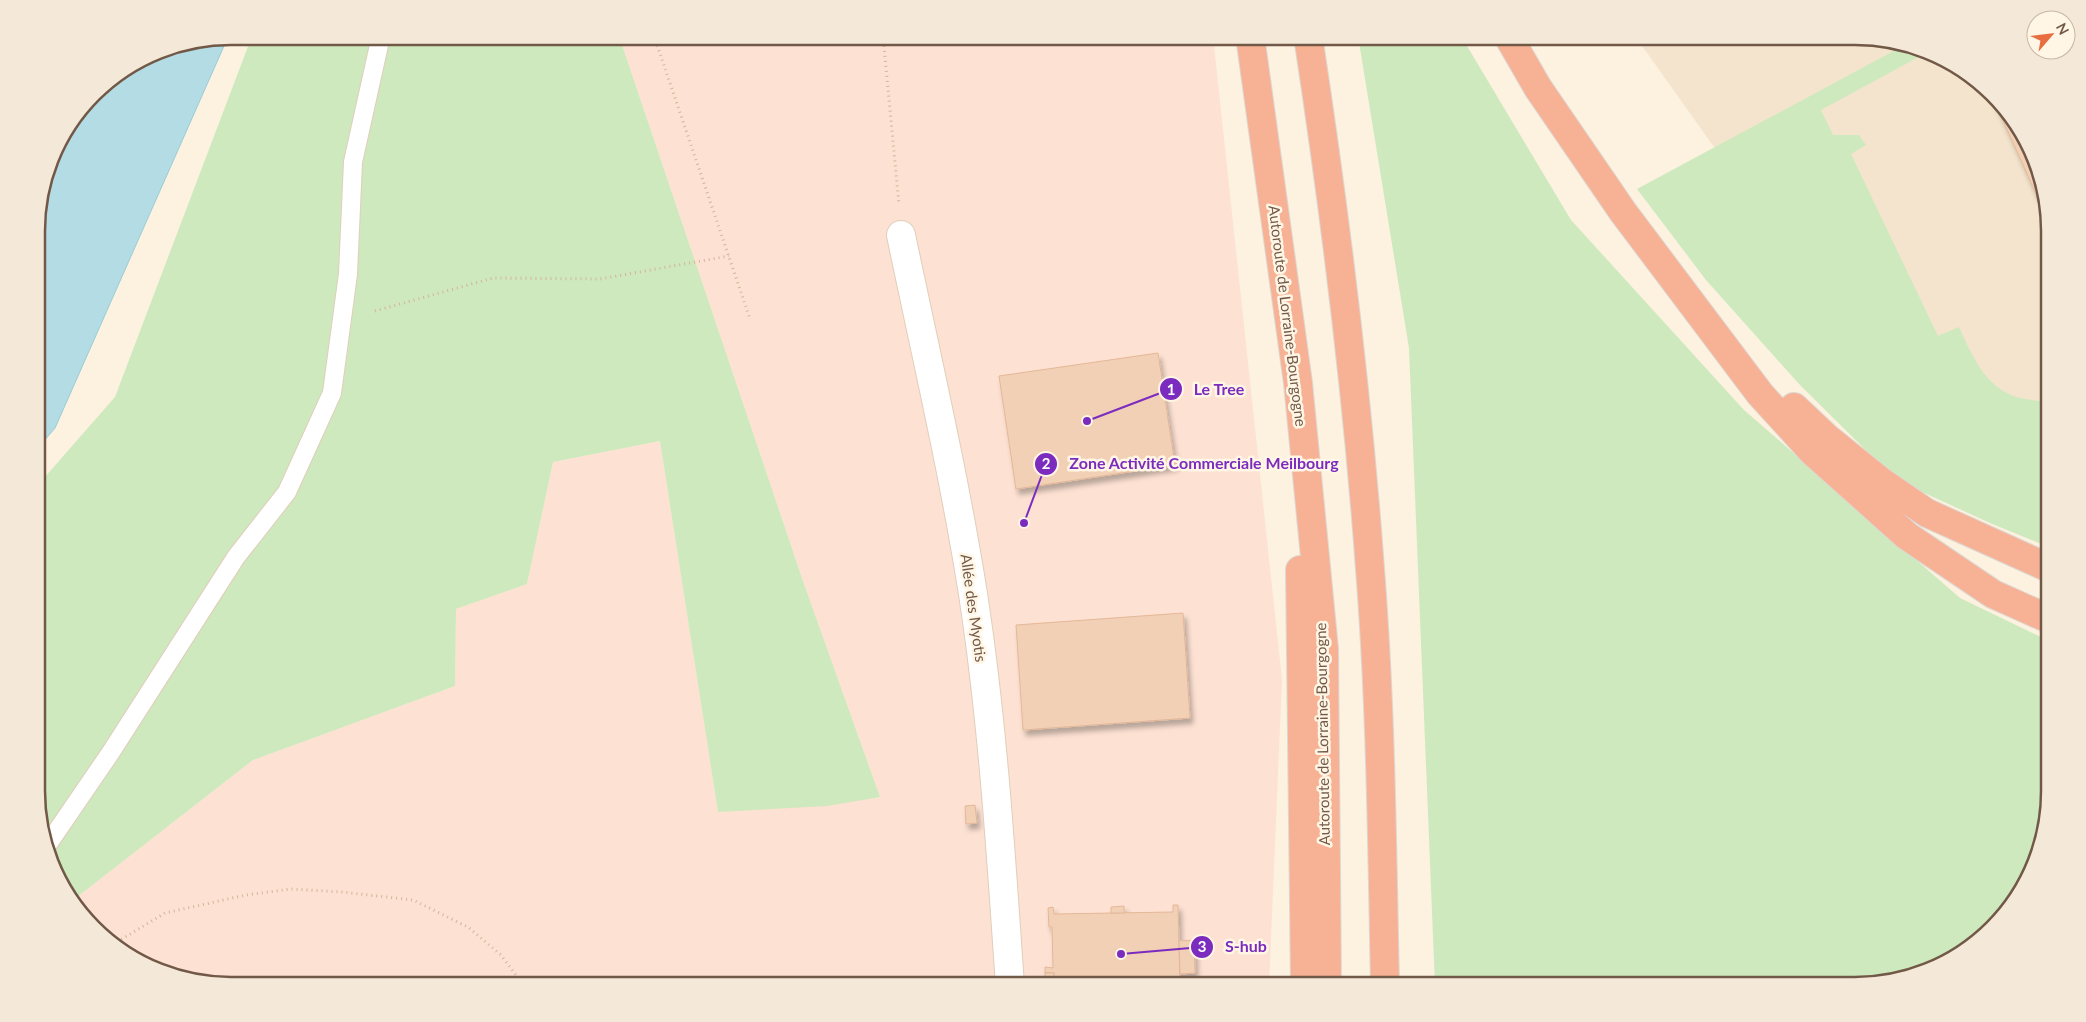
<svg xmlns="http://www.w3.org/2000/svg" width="2086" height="1022" font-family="Lato,sans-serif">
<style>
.residential{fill:#f4e4cd}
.commercial{fill:#fde1d2}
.green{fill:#cee9be}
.water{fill:#b4dce5;stroke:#9acbd7}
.building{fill:#f2d0b6;stroke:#e4b797;filter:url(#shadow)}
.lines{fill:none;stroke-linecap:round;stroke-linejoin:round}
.lane-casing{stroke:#e0cebb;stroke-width:20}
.street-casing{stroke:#e0cebb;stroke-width:30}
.highway-casing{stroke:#ddd7d3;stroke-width:30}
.path{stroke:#d6b49a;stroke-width:3;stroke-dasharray:1 4;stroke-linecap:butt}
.lane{stroke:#fff;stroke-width:18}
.street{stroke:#fff;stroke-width:28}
.highway{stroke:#f7b295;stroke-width:28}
.labels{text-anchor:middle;stroke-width:5;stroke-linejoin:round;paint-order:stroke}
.street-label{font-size:15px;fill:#725847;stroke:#fff6e5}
.rim{fill:none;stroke:#725847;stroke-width:2.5}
.leader{fill:none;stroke:#7b2cbf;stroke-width:2}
.callout-dot{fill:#7b2cbf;stroke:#fff6e5;stroke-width:2}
.mark-label{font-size:15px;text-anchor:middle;font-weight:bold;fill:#fff}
.callout-label{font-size:16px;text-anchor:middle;font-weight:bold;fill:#7b2cbf;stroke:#fff6e5;stroke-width:5;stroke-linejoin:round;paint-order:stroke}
</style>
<defs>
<filter id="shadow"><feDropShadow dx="3" dy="5.5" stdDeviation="2.5" flood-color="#0004"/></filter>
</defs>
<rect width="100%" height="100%" fill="#fcf2df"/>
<path class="residential" d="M 1635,36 L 1855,36 L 1941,56 L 1983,84 L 2017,123 L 2048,206 L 2049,478 L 1857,348 Z"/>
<path class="commercial" d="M 619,36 L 1213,36 L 1282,680 L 1269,985 L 231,986 L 145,966 L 76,909 L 72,901 L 253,760 L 455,686 L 456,609 L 527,584 L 553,462 L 660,441 L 718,812 L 880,797 L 804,584 Z"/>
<g class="green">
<path d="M 252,36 L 619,36 L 804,584 L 880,797 L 827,806 L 718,812 L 660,441 L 553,462 L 527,584 L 456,609 L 455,686 L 253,760 L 72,901 L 51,865 L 38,816 L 37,486 L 115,397 Z"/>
<path d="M 1358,36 L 1461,36 L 1571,220 L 1744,410 L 1960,598 L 2049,641 L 2050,791 L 2030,877 L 2001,919 L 1963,953 L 1917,975 L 1867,985 L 1435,985 L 1409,348 Z"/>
<path d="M 1901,47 L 1926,53 L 1821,110 L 1833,135 L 1859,135 L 1866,145 L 1851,154 L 1938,336 L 1959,327 C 1973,358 1988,393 2025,399 C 2034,400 2040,402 2049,400 L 2049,547 L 1990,523 L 1896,480 L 1800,385 L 1706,280 L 1637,189 Z"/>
</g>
<path class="water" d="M 228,37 L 55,428 L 37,449 L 37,218 L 57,145 L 103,85 L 157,51 Z"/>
<g class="building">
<path d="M 1991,94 L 2017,123 L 2043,193 L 2037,196 Z"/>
<path d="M 1158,353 L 1175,465 L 1016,489 L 999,376 Z"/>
<path d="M 1183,613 L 1190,718 L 1023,730 L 1016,625 Z"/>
<path d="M 975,805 L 977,823 L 966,824 L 965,806 Z"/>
<path d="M 1173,905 L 1178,905 L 1180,986 L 1054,986 L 1054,973 L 1045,973 L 1045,967 L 1053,968 L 1052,927 L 1049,927 L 1048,908 L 1053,907 L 1054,914 L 1173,912 Z"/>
<path d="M 1124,906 L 1124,913 L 1111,913 L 1111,907 Z"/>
<path d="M 1194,940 L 1195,973 L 1180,974 L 1179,941 Z"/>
<rect x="1045" y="973" width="9" height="13"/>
</g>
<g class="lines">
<defs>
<path id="lane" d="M 46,847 L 111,752 L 236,557 L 287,492 L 332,393 L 348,274 L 353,162 L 381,36"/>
<path id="street" d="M 901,235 C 926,355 954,474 973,594 C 993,724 1001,855 1010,986"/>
<g id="highway">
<path d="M 1250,36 L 1298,383 L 1324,649 L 1327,985"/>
<path d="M 1308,36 C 1335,213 1357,390 1370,569 C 1381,708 1382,847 1385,985"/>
<path d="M 1508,36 L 1538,88 L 1623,212 L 1760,394 L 1813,452 L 1907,536 L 1993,594 L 2049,619"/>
<path d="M 1794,407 L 1827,438 L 1879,480 L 1927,513 L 2049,568"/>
<path d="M 1300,570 L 1305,985"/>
</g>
</defs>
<use href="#lane" class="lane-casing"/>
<use href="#street" class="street-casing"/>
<use href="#highway" class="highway-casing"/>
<g class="path">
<path d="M 654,36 L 750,319"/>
<path d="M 883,36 L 899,205"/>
<path d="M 375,311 L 493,278 L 600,279 L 729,256"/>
<path d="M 117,942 L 165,913 L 246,895 L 291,889 L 342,892 L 413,900 L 468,927 L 501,955 L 524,986"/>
</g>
<use href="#lane" class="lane"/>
<use href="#street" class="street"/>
<use href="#highway" class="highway"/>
</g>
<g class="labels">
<g class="street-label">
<text transform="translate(1287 316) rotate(83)" y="5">Autoroute de Lorraine-Bourgogne</text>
<text transform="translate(973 608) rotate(82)" y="5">Allée des Myotis</text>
<text transform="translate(1323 734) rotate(-91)" y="5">Autoroute de Lorraine-Bourgogne</text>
</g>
</g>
<path d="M0 0H2086V1022H0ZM231 45H1855A186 186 0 0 1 2041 231V791A186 186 0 0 1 1855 977H231A186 186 0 0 1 45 791V231A186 186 0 0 1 231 45Z" fill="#f4e9d8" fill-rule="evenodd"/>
<path class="rim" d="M231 45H1855A186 186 0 0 1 2041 231V791A186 186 0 0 1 1855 977H231A186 186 0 0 1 45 791V231A186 186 0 0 1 231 45Z"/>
<path class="leader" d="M1087 421L1171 389M1024 523L1046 464M1121 954L1202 947"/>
<g class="callout-dot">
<circle cx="1087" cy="421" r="5"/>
<circle cx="1024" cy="523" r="5"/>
<circle cx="1121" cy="954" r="5"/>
<circle cx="1171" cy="389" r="12"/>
<circle cx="1046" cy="464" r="12"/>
<circle cx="1202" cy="947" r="12"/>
</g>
<g class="mark-label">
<text x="1171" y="395">1</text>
<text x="1046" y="469">2</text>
<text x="1202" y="952">3</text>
</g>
<g class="callout-label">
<text x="1219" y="395">Le Tree</text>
<text x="1204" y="469">Zone Activité Commerciale Meilbourg</text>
<text x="1246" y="952">S-hub</text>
</g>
<g transform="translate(2051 35) rotate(62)"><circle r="24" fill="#fff6e5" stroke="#c7b7a6"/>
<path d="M0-4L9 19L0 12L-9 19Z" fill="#e86e42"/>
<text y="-8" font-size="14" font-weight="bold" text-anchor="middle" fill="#725847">N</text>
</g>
</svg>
